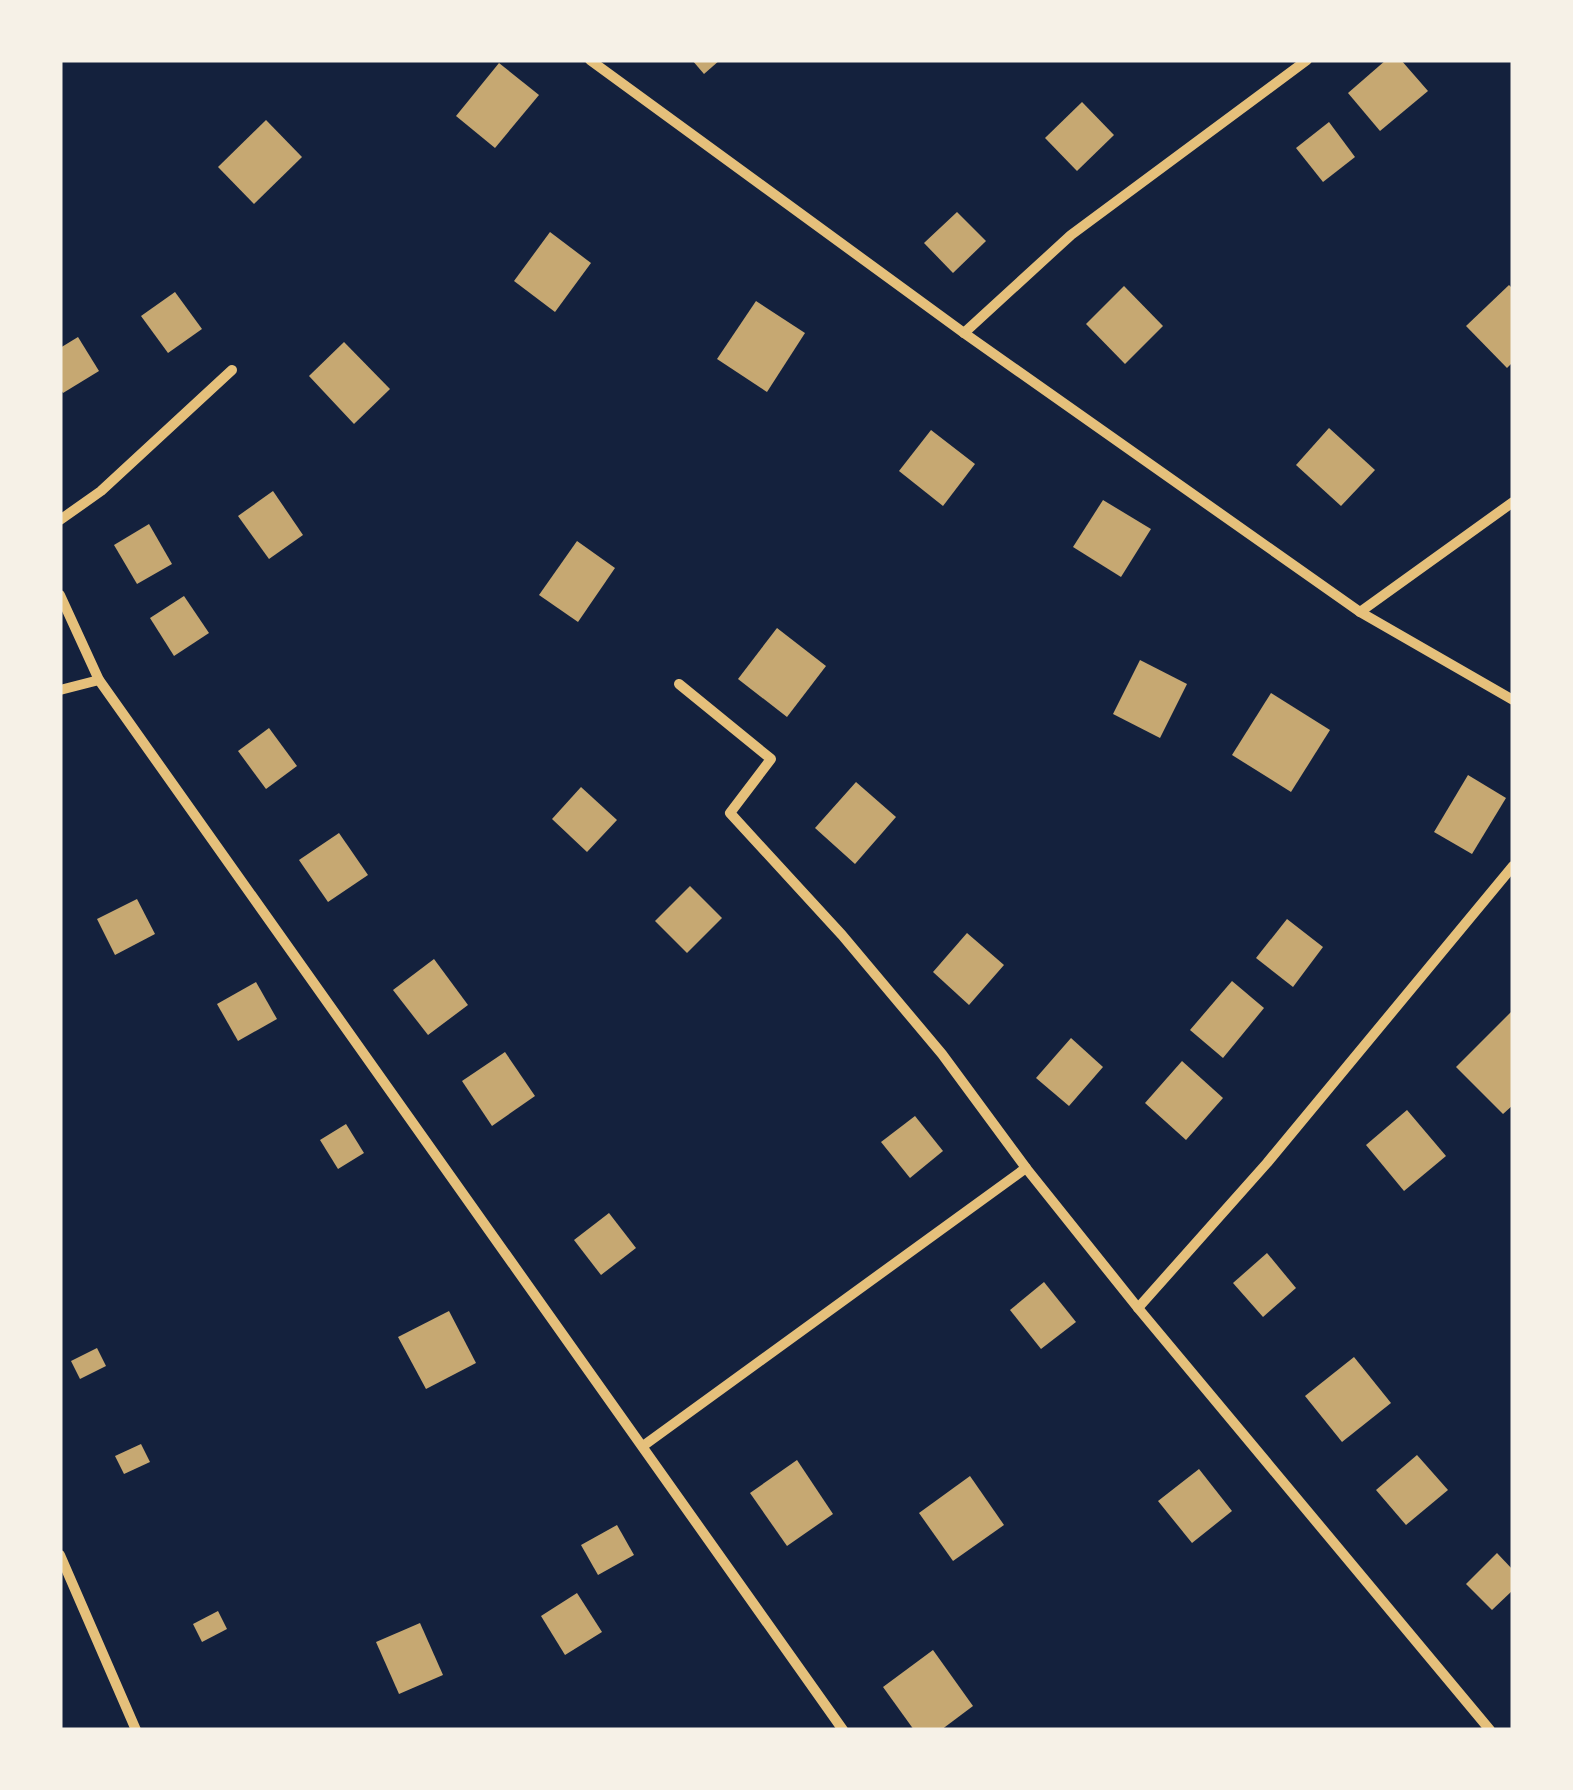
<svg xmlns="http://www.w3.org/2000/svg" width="1573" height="1790" font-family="'Nunito Sans',sans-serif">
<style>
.building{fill:#c6a872}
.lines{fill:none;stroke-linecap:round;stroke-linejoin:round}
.minor{stroke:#e5c07b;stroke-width:10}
</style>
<rect width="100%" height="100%" fill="#14213d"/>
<g class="building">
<path d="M 692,60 L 720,60 L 704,74 Z"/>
<path d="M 1386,60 L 1401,60 L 1428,91 L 1380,131 L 1348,93 Z"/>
<path d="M 499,63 L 539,95 L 495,148 L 456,116 Z"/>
<path d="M 1082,102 L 1114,135 L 1077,171 L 1045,138 Z"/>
<path d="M 266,120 L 302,157 L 254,204 L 218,167 Z"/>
<path d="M 1329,122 L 1355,157 L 1323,182 L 1296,148 Z"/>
<path d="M 957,212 L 986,241 L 953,273 L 924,243 Z"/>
<path d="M 550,232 L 591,263 L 555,312 L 514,281 Z"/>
<path d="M 1509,285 L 1513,289 L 1513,362 L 1507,368 L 1466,326 Z"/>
<path d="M 1124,286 L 1163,326 L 1125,364 L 1086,324 Z"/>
<path d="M 175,292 L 202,329 L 168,353 L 141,316 Z"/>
<path d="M 756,301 L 805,333 L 767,392 L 717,359 Z"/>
<path d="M 78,337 L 99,371 L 63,393 L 60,388 L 60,348 Z"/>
<path d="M 344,342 L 390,389 L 354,424 L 309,376 Z"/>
<path d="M 1329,428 L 1375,470 L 1341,506 L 1296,465 Z"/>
<path d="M 931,430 L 975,464 L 943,506 L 899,471 Z"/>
<path d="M 273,491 L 303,535 L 269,559 L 238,516 Z"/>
<path d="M 1103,500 L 1151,529 L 1121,577 L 1073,547 Z"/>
<path d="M 149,524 L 172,564 L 137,584 L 114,545 Z"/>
<path d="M 577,541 L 615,568 L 578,622 L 539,595 Z"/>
<path d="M 184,596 L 209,633 L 174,656 L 150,618 Z"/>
<path d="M 777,628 L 826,666 L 787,717 L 738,679 Z"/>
<path d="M 1140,660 L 1187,684 L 1160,738 L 1113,714 Z"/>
<path d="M 1271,693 L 1330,730 L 1291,792 L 1232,755 Z"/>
<path d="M 269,728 L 297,766 L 266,789 L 238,751 Z"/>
<path d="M 1468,775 L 1506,798 L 1472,854 L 1434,832 Z"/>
<path d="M 856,782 L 896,817 L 855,864 L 815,828 Z"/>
<path d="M 581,787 L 617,820 L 587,852 L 552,819 Z"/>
<path d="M 339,833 L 368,875 L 328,902 L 299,860 Z"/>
<path d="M 690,886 L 722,918 L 687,953 L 655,921 Z"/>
<path d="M 137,899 L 155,934 L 115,955 L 97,919 Z"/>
<path d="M 1287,919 L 1323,947 L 1293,987 L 1256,958 Z"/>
<path d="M 967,933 L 1004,965 L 969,1005 L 933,972 Z"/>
<path d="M 434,959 L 468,1005 L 428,1035 L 393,990 Z"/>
<path d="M 1232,981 L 1264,1008 L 1223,1058 L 1190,1030 Z"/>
<path d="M 256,982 L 277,1019 L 238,1041 L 217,1004 Z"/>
<path d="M 1513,1010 L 1513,1105 L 1503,1114 L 1456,1067 Z"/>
<path d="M 1071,1038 L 1103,1067 L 1069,1106 L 1036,1078 Z"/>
<path d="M 505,1052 L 535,1096 L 492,1126 L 462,1081 Z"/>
<path d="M 1182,1061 L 1223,1098 L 1186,1140 L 1145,1103 Z"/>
<path d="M 1407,1110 L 1446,1156 L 1404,1191 L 1366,1145 Z"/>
<path d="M 915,1116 L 943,1151 L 910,1178 L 881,1142 Z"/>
<path d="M 346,1124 L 364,1153 L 338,1169 L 320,1140 Z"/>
<path d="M 609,1213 L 636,1248 L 601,1275 L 574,1240 Z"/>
<path d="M 1267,1253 L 1296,1288 L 1263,1317 L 1233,1283 Z"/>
<path d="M 1044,1282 L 1076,1322 L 1041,1349 L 1010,1310 Z"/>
<path d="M 449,1311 L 476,1363 L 426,1389 L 398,1337 Z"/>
<path d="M 97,1348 L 106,1366 L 80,1379 L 71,1361 Z"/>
<path d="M 1354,1357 L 1391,1403 L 1342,1442 L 1305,1396 Z"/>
<path d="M 141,1444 L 150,1462 L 124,1474 L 115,1456 Z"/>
<path d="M 1417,1455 L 1448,1490 L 1406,1525 L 1376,1490 Z"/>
<path d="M 797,1460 L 833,1514 L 787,1546 L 750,1493 Z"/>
<path d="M 1199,1469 L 1232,1511 L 1192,1543 L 1158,1501 Z"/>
<path d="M 970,1476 L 1004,1525 L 953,1561 L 919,1513 Z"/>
<path d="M 617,1525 L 634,1555 L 598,1575 L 581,1545 Z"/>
<path d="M 1497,1553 L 1513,1570 L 1513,1590 L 1492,1610 L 1466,1584 Z"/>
<path d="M 577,1593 L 602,1632 L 565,1655 L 541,1616 Z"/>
<path d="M 218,1611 L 227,1629 L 202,1642 L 193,1624 Z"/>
<path d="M 420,1623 L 443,1675 L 399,1694 L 376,1642 Z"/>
<path d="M 933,1650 L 973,1706 L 941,1730 L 914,1730 L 883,1687 Z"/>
</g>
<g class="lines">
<g class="minor">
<path d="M 590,60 L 964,333 L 1360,612 L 1513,700"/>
<path d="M 964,333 L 1071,235 L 1307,60"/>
<path d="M 60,520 L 101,491 L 232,370"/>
<path d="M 60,595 L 99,680 L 843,1730"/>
<path d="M 1360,612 L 1513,502"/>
<path d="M 679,684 L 771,759 L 730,813 L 842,935 L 942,1054 L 1026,1168 L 1138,1308 L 1490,1730"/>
<path d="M 60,690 L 99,680"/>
<path d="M 1138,1308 L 1267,1163 L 1513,866"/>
<path d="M 643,1446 L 1026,1168"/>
<path d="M 60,1555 L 136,1730"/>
</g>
</g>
<rect width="1573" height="1790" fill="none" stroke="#f6f1e7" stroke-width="125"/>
</svg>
